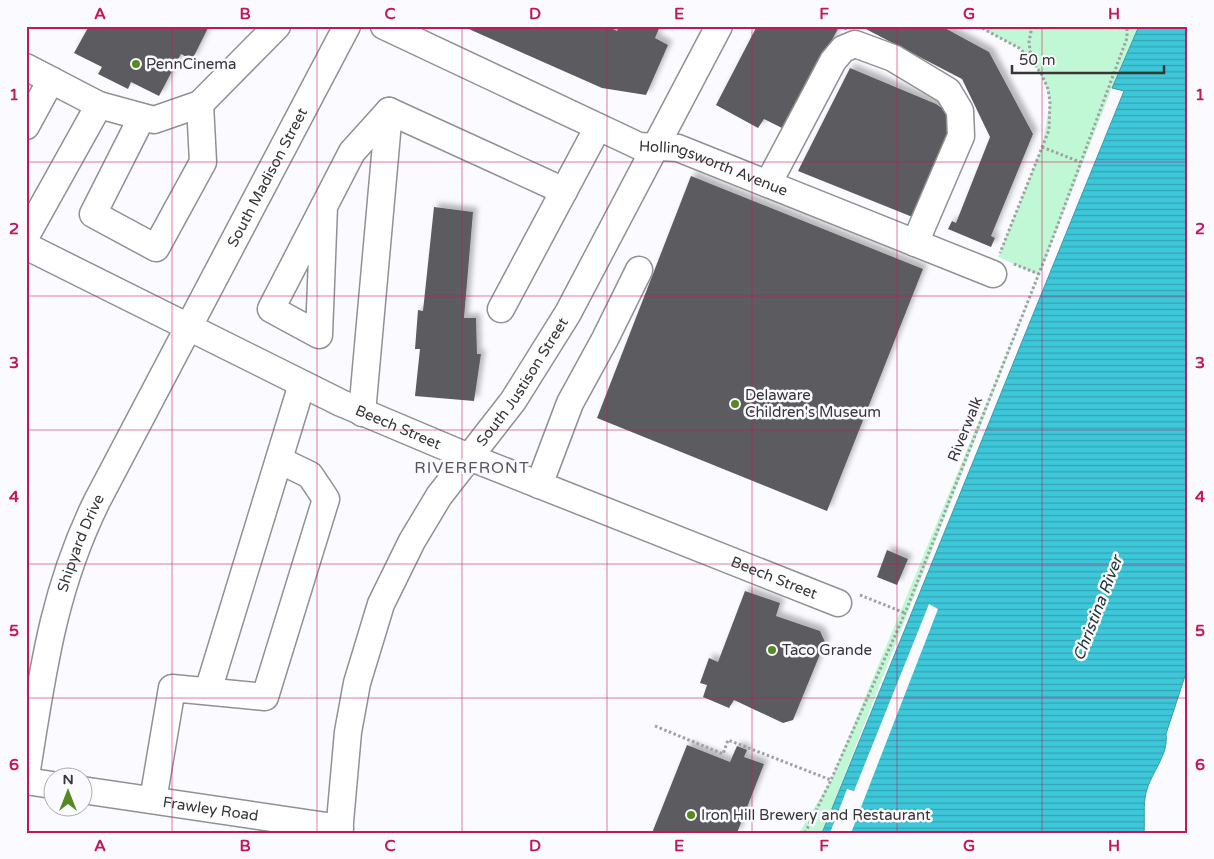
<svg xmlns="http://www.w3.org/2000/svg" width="1214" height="859" font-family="'Varela Round',sans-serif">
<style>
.green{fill:#c0f8d5}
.water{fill:url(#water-rules);stroke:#3b9ca9}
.pier{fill:#fbfafe}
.building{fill:#5c5c60;filter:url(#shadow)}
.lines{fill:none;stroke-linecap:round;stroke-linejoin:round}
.minor-casing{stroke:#919094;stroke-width:29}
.path{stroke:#a1a0a3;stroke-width:3;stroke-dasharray:2.5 2.5;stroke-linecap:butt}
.minor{stroke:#fff;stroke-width:26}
.grid{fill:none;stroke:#c2185b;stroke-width:1;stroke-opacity:0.55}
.poi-dot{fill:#568921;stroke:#fbfafe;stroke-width:2}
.labels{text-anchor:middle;stroke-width:5;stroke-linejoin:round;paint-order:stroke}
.poi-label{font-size:15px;fill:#363537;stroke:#fbfafe;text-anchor:start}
.street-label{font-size:15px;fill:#363537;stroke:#fbfafe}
.neighbourhood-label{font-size:16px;letter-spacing:1px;fill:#57565a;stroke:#fbfafe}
.water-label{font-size:16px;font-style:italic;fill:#21383c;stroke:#fbfafe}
.neatline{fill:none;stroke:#c2185b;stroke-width:2}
.grid-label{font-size:16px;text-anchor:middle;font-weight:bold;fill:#c2185b}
</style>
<defs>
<pattern id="water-rules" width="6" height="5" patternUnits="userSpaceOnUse" patternTransform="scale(1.25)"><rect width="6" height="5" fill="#3dc8da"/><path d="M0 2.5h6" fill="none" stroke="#34a3b2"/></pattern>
<filter id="shadow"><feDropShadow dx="4.5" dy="-4.5" stdDeviation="2.5" flood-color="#0004"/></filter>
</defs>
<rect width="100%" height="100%" fill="#fbfafe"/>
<path class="green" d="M 977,26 L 1139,26 L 1112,88 L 822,833 L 799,833 L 831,780 L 1039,275 L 998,257 L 1042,147 L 1050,101 L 1042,75 L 1019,48 Z"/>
<path class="water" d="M 1139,26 L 1188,26 L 1188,667 L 1166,734 C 1169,755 1151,772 1146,793 C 1143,805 1145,820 1144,833 L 822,833 L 1124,91 L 1112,88 Z"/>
<path class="pier" d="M 929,604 L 938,609 L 851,833 L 830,833 L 847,789 L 854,791 Z"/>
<g class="building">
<path d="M 89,26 L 209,26 L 192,60 L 181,54 L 159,96 L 131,82 L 128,89 L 98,74 L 102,67 L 74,53 Z"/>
<path d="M 462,26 L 607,26 L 617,31 L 619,26 L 660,26 L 655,38 L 668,45 L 646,95 L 602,88 Z"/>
<path d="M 757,26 L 849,26 L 846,30 L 839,27 L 784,129 L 764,119 L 758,128 L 716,105 Z"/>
<path d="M 860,26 L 941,26 L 989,52 L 1033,134 L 991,236 L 995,238 L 991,247 L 948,229 L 952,221 L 956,223 L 990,137 L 962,79 Z"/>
<path d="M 850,68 L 936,104 L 946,111 L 951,129 L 915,218 L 798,171 Z"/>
<path d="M 691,176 L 923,269 L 827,511 L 597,418 Z"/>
<path d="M 434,207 L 473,212 L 464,318 L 476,318 L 477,354 L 481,354 L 474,401 L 415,396 L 420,349 L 415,349 L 418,310 L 423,311 Z"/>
<path d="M 887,550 L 908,559 L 897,585 L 877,577 Z"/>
<path d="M 745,591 L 780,603 L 776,616 L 820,631 L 825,642 L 793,720 L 783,723 L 734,700 L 729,708 L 703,697 L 707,685 L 700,683 L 709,658 L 718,662 Z"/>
<path d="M 687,745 L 730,762 L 737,746 L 747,750 L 744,757 L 764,764 L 737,833 L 652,833 Z"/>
</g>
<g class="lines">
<defs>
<g id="minor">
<path id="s1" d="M 384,26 L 639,146 L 678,148 L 993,274"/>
<path d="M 26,67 L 99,105 L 26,236"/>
<path d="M 99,105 L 154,120 L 200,104 L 277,26"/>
<path d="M 142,117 L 93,214 L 156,248 L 203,162 L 200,104"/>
<path d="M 26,126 L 51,80"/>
<path d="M 768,184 L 833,61 L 843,49 L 855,44 L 893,58 L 948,91 L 960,111 L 961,136 L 915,243"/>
<path d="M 324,206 L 319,335 L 271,309 L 352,152 L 389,111 L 564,191"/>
<path id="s2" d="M 26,246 L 341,403 L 469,457 L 838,603"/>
<path d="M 501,309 L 598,127"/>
<path d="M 362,413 L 389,111"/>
<path d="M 539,485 L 570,403 L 605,339 L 639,270"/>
<path d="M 208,691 L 302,384"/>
<path id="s3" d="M 26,776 C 42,677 52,592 97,501 L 347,26"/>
<path d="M 26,781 L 52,785"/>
<path id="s4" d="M 82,790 L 340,828"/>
<path d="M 153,800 L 172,688 L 265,697 L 326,499 L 310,475 L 279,460"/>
<path id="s5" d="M 339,833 L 348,732 L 357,683 L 381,604 L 412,541 L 439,496 L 513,401 L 568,313 L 719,26"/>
</g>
</defs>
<use href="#minor" class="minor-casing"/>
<g class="path">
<path d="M 978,26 L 1019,48 L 1031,59 L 1042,75 L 1048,89 L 1050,101 L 1049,130 L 1000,253"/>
<path d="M 1031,58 L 1029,42 L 1032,26"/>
<path d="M 1042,147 L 1080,162"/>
<path d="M 1014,264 L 1039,274"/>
<path d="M 860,595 L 905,613"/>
<path d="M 655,726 L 723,754 L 728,740 L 831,780"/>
<path d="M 805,833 L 831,780 L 905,613 L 1049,248 L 1127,38 L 1127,26"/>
</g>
<use href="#minor" class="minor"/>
</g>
<path class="grid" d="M 172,26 L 172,833M 317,26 L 317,833M 462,26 L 462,833M 607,26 L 607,833M 752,26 L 752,833M 897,26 L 897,833M 1042,26 L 1042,833M 26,162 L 1188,162M 26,296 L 1188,296M 26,430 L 1188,430M 26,564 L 1188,564M 26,698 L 1188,698"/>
<g class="poi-dot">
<circle cx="136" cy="64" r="5"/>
<circle cx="735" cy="404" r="5"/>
<circle cx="772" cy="650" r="5"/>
<circle cx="691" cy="815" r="5"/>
</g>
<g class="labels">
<g class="poi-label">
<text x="146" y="69">PennCinema</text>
<text x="745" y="400">Delaware<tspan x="745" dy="17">Children's Museum</tspan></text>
<text x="782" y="655">Taco Grande</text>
<text x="701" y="820">Iron Hill Brewery and Restaurant</text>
</g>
<g class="street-label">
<text dy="5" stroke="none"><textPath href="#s1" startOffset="360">Hollingsworth Avenue</textPath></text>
<text dy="5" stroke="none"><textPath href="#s3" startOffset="651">South Madison Street</textPath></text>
<text dy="5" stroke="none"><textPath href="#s5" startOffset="498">South Justison Street</textPath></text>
<text dy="5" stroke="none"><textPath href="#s2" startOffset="414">Beech Street</textPath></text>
<text transform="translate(965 429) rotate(-68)" y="5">Riverwalk</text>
<text dy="5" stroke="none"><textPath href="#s3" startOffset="240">Shipyard Drive</textPath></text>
<text dy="5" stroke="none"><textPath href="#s2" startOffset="819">Beech Street</textPath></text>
<text dy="5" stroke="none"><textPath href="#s4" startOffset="130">Frawley Road</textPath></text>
</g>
<g class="neighbourhood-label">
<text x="472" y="473">RIVERFRONT</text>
</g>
<g class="water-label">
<text transform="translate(1097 608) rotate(-69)" y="6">Christina River</text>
</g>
</g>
<rect width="1214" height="859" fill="none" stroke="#fbfafe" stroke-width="55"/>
<g transform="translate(68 792)"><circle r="24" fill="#fbfafe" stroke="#acabae"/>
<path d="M0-4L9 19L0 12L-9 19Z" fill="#568921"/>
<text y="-8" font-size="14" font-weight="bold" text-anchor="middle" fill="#363537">N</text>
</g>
<path d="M1012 65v8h152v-8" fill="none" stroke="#363537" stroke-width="2.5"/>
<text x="1019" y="65" font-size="15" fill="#363537" stroke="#fbfafe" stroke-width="4" paint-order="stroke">50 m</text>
<rect x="28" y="28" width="1158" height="804" class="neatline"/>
<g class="grid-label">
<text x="100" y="19">A</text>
<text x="245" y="19">B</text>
<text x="390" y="19">C</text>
<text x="535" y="19">D</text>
<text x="679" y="19">E</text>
<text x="824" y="19">F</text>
<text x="969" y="19">G</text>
<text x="1114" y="19">H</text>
<text x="14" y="100">1</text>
<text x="1200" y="100">1</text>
<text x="14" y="234">2</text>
<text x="1200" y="234">2</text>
<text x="14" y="368">3</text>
<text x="1200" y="368">3</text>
<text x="14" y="502">4</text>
<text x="1200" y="502">4</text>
<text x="14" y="636">5</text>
<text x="1200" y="636">5</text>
<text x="14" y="770">6</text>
<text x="1200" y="770">6</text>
<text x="100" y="851">A</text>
<text x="245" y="851">B</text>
<text x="390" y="851">C</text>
<text x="535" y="851">D</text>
<text x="679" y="851">E</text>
<text x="824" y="851">F</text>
<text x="969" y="851">G</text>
<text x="1114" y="851">H</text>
</g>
</svg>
